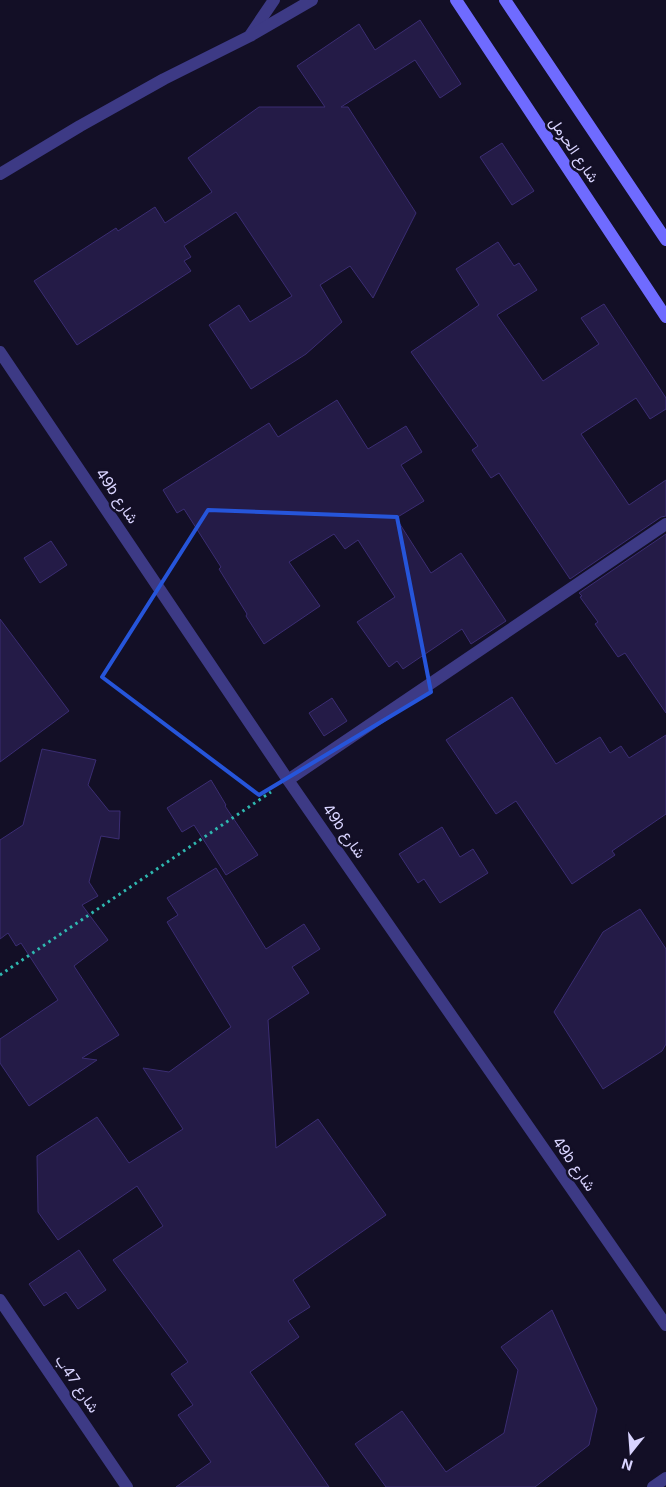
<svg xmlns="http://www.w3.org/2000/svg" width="666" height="1487" font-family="Inter,Vazirmatn,sans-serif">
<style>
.building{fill:#241b47;stroke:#3b2d73}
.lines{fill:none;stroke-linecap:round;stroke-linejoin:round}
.path{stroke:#2fb8b0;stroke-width:3;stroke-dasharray:2.5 4;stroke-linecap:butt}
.lane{stroke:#3d3a85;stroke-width:12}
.street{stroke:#3d3a85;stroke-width:12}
.secondary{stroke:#6f6bff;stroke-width:12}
.marked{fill:none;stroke:#2655da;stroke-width:4;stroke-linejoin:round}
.labels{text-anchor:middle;stroke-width:5;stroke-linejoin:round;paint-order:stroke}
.street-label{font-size:15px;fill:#d9d4ff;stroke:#130f26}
</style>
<rect width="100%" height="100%" fill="#130f26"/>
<g class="building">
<path d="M 420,20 L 461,84 L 440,98 L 415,60 L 341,107 L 348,107 L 416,213 L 373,298 L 350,266 L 320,285 L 342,322 L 306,354 L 251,389 L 209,325 L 239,305 L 250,322 L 292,296 L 236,212 L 184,246 L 191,257 L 184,261 L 191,271 L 77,345 L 34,281 L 116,228 L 118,231 L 155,207 L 165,223 L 212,192 L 188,158 L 259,107 L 325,107 L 297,66 L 359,24 L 375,50 Z"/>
<path d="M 502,143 L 534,191 L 512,205 L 480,157 Z"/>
<path d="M 498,242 L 514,266 L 519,263 L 537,290 L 497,315 L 543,381 L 599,344 L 581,318 L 604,304 L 666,398 L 666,409 L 650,419 L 636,398 L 581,434 L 629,505 L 666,480 L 666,516 L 661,517 L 570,579 L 499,473 L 491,478 L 472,450 L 478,446 L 411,352 L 479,305 L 456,269 Z"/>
<path d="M 337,400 L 368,449 L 406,426 L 422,452 L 401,465 L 424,501 L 396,518 L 431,573 L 461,553 L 506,621 L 471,644 L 462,629 L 403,669 L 397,661 L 389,667 L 357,622 L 395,597 L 358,540 L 345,549 L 334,534 L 289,562 L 320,606 L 264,644 L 246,616 L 247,614 L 219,569 L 221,567 L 184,509 L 177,513 L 163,490 L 269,423 L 278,437 Z"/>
<path d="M 666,534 L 666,713 L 625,653 L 618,657 L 595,624 L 598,622 L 580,597 L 582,596 L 579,593 Z"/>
<path d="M 51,541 L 67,565 L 40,583 L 24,558 Z"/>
<path d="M 0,619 L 69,711 L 0,762 Z"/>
<path d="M 512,697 L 556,764 L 600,737 L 610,753 L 621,746 L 629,758 L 666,735 L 666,814 L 612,851 L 615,855 L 572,884 L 516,801 L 496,814 L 446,740 Z"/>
<path d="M 332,698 L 347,721 L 324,736 L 309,713 Z"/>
<path d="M 42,749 L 96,760 L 88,785 L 109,811 L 120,811 L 119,839 L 101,836 L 89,882 L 98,896 L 82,905 L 108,940 L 74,966 L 119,1035 L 82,1058 L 97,1060 L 29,1106 L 0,1063 L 0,1039 L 58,1000 L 21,943 L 16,946 L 8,933 L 0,939 L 0,840 L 23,825 Z"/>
<path d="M 211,780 L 226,805 L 225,806 L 258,855 L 226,875 L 194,825 L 182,832 L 167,808 Z"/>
<path d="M 442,827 L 460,857 L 473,849 L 488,873 L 440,903 L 424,879 L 418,883 L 399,854 Z"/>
<path d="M 216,868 L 266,949 L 304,924 L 320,949 L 292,967 L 309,993 L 268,1020 L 276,1148 L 318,1119 L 386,1215 L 293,1280 L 310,1307 L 288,1321 L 299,1337 L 250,1372 L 329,1487 L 176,1487 L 211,1462 L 178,1415 L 193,1405 L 171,1374 L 188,1362 L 113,1260 L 163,1226 L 137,1186 L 58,1240 L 38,1212 L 37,1156 L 97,1117 L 129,1163 L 183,1129 L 143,1068 L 169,1072 L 231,1027 L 167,922 L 178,915 L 167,898 Z"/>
<path d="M 640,909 L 666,949 L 666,1044 L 662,1051 L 603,1089 L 554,1012 L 603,932 Z"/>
<path d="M 79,1250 L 106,1290 L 78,1309 L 66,1292 L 44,1306 L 29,1284 Z"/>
<path d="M 552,1310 L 597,1409 L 589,1445 L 535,1487 L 386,1487 L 355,1444 L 402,1411 L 446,1472 L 504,1433 L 518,1370 L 501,1347 Z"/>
</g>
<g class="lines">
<path class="path" d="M 0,975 L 271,792"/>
<path class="lane" d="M 288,780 L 666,524"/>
<g class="street">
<path d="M 251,34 L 274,0"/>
<path d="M 0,174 L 80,126 L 164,79 L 250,36 L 312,0"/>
<path d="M 0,352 L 288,780 L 666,1325"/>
<path d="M 0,1300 L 127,1487"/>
<path d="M 653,1487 L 666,1478"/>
</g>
<g class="secondary">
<path d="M 456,0 L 666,317"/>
<path d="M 505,0 L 666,240"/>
</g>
</g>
<path class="marked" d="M 208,510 L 397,517 L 431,692 L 259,795 L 102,677 Z"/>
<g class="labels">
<g class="street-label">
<text transform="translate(574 150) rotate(56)" y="5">شارع الحرمل</text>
<text transform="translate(117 496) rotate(56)" y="5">49b شارع</text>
<text transform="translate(344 831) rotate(55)" y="5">49b شارع</text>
<text transform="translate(574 1164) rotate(55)" y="5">49b شارع</text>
<text transform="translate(77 1384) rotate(56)" y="5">شارع 47ب</text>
</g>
</g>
<g transform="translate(631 1452) rotate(197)" stroke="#130f26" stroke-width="4" paint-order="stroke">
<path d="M0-4L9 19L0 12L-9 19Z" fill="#d9d4ff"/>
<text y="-8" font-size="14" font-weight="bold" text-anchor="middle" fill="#d9d4ff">N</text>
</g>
</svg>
